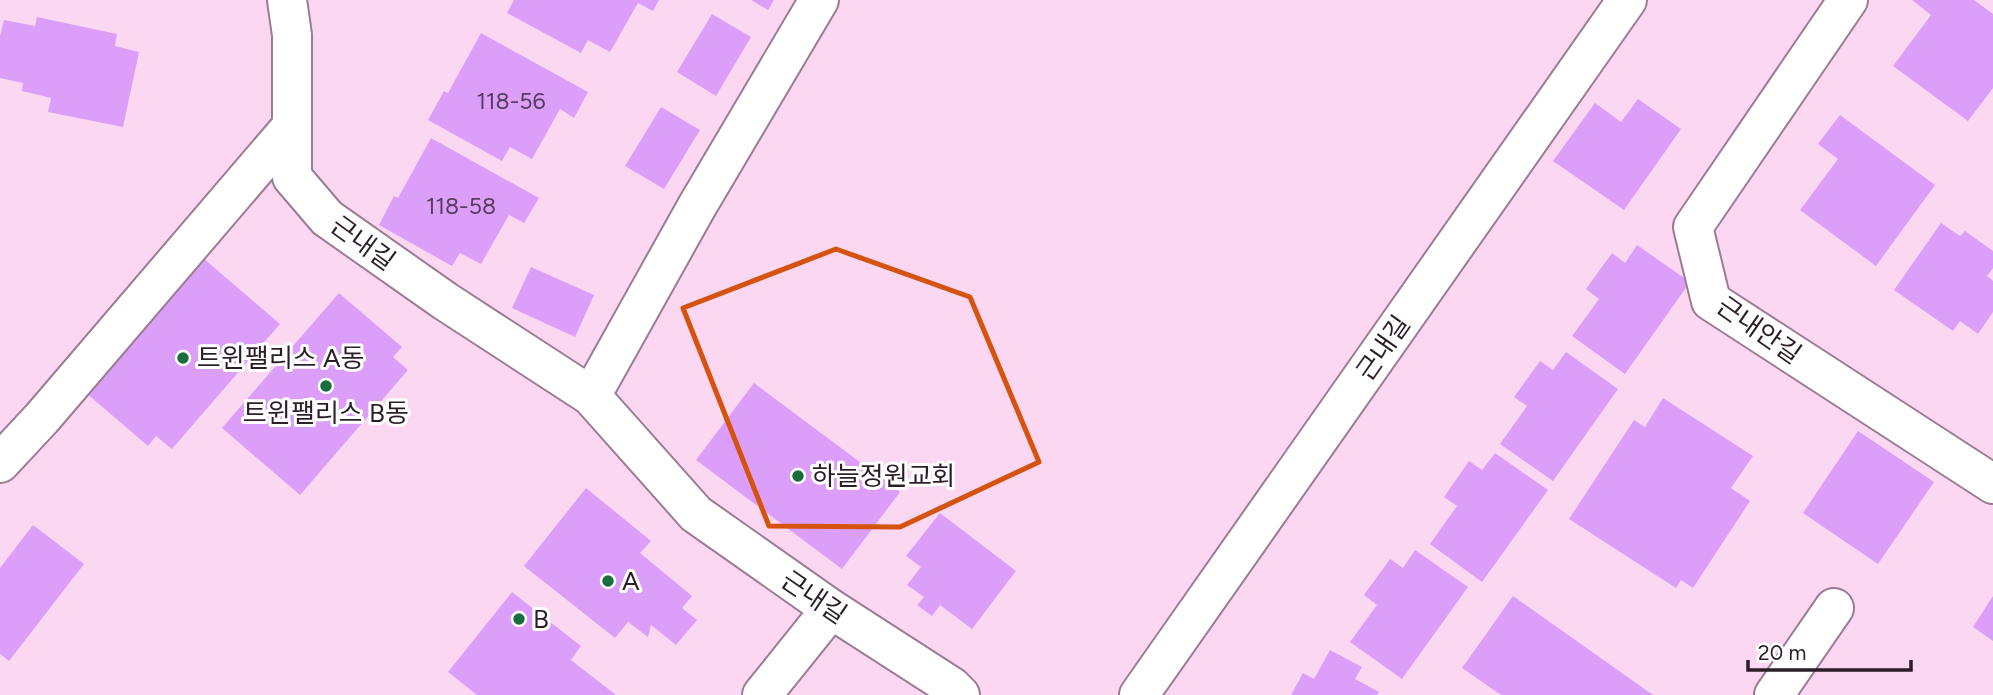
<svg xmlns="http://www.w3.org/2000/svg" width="1993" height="695" font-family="Figtree,'Noto Sans KR',sans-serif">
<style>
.building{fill:#dc9ff9}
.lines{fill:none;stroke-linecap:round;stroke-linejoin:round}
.minor-casing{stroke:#9c7c95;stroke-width:42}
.minor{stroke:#fff;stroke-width:38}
.marked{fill:none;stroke:#d5530f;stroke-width:5;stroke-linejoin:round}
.poi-dot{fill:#196d3f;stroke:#fff;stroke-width:2.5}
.labels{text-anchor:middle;stroke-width:6;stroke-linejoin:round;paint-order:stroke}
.number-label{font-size:23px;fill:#573e5d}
.street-label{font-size:26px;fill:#2b1e29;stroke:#fff}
.poi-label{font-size:26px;fill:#2b1e29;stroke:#fff;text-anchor:start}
</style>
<rect width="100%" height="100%" fill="#fbd7f2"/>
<g class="building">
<path d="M 514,0 L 659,0 L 653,11 L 638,3 L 610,52 L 588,40 L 581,53 L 507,13 Z"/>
<path d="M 751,0 L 774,0 L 768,10 Z"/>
<path d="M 1912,0 L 1974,0 L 1993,14 L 1993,88 L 1968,121 L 1893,66 L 1931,15 Z"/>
<path d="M 712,14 L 751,37 L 716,96 L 677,72 Z"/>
<path d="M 37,17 L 117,34 L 115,46 L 139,52 L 123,127 L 48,112 L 51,98 L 22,91 L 23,83 L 0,78 L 0,36 L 4,20 L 35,26 Z"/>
<path d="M 481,33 L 588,92 L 574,118 L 560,109 L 532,159 L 510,147 L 502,161 L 428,120 L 444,91 L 448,93 Z"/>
<path d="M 1638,99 L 1681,129 L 1624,210 L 1553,161 L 1595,103 L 1621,122 Z"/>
<path d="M 661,107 L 700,130 L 664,189 L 625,166 Z"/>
<path d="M 1840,115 L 1935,185 L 1876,266 L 1800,210 L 1838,159 L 1818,144 Z"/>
<path d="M 431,138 L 539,198 L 524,223 L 509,215 L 481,264 L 460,253 L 452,266 L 379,225 L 394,196 L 398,198 Z"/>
<path d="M 1941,223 L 1960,236 L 1965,231 L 1993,251 L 1993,268 L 1987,276 L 1993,281 L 1993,312 L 1978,334 L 1960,321 L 1953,331 L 1894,290 Z"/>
<path d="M 1637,245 L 1690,282 L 1625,374 L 1572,336 L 1599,299 L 1586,289 L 1612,253 L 1625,263 Z"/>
<path d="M 202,257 L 280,324 L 172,449 L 156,436 L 148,446 L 85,392 Z"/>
<path d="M 531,267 L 594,295 L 575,337 L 512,308 Z"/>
<path d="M 339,293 L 402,347 L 393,357 L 408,370 L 300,495 L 222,428 Z"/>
<path d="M 1566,352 L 1618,389 L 1553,481 L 1500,444 L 1527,406 L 1514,397 L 1540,361 L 1553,370 Z"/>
<path d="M 754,383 L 900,492 L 842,569 L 696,460 Z"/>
<path d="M 1663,398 L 1753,456 L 1731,488 L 1750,501 L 1693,588 L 1681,580 L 1676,588 L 1569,519 L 1634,420 L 1645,427 Z"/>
<path d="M 1858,431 L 1934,482 L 1878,564 L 1803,513 Z"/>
<path d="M 1495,453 L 1548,490 L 1482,582 L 1430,544 L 1457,506 L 1444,497 L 1469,461 L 1482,470 Z"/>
<path d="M 586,488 L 651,541 L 640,553 L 692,596 L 682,608 L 697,620 L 676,645 L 651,625 L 648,637 L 628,622 L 615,638 L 524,566 Z"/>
<path d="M 940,513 L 1016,571 L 972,629 L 940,605 L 932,616 L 917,605 L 924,597 L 907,585 L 921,567 L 906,556 Z"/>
<path d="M 33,525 L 84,564 L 9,661 L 0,654 L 0,568 Z"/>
<path d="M 1415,550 L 1468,587 L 1402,679 L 1350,642 L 1377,605 L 1364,595 L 1390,559 L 1403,568 Z"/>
<path d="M 512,592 L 581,646 L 571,660 L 616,695 L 477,695 L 448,672 Z"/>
<path d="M 1513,596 L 1653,695 L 1501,695 L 1462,668 Z"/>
<path d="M 1993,596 L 1993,641 L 1973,627 Z"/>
<path d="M 1330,650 L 1362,667 L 1355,679 L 1379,692 L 1377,695 L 1291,695 L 1303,673 L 1314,679 Z"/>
</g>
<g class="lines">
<defs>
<g id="minor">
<path d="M 287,0 L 292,35 L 292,177 L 327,218 L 445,301 L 591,396 L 696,514 L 831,609 L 952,687 L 960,695"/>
<path d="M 1848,0 L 1693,227 L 1711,301 L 1993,484"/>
<path d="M 591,396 L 696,208 L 819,0"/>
<path d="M 0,463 L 42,418 L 292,126"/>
<path d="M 762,695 L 831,609"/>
<path d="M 1139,695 L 1627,0"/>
<path d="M 1774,695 L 1834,608"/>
</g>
</defs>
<use href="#minor" class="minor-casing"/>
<use href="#minor" class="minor"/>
</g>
<path class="marked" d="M 836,249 L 970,297 L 1039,462 L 900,527 L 769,526 L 683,308 Z"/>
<g class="poi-dot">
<circle cx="183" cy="358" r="7"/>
<circle cx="326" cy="386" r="7"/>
<circle cx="798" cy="476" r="7"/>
<circle cx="608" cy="581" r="7"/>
<circle cx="519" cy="619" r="7"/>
</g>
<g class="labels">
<g class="number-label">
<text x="511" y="109">118-56</text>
<text x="461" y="214">118-58</text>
</g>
<g class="street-label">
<text transform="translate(363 243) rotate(36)" y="9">근내길</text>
<text transform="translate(1759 330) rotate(35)" y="9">근내안길</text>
<text transform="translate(1383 348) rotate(-55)" y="9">근내길</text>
<text transform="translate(814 597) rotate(34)" y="9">근내길</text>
</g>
<g class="poi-label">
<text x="197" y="367">트윈팰리스 A동</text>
<text x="326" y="422" text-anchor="middle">트윈팰리스 B동</text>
<text x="812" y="485">하늘정원교회</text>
<text x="622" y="590">A</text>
<text x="533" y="628">B</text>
</g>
</g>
<path d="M1748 660v10h163v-10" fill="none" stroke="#2b1e29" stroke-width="3.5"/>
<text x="1758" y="660" font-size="21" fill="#2b1e29" stroke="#ffffff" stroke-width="5" paint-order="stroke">20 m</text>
</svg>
